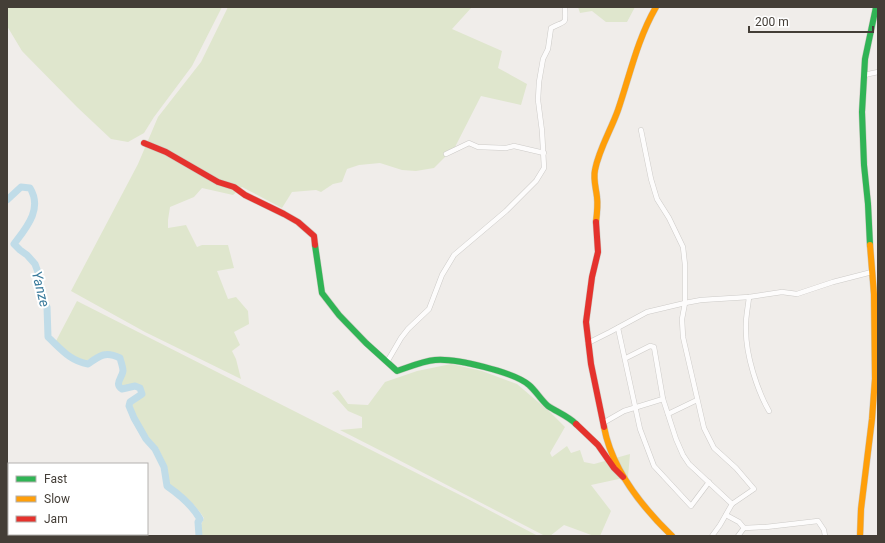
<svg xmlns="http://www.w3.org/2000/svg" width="885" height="543" font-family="Roboto,sans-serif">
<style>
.green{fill:#dfe6cd}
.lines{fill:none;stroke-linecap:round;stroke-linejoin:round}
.river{stroke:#c0dce8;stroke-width:7}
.street-casing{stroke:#cdcbc8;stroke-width:5.5}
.fast-casing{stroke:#cdc9c2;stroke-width:7}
.slow-casing{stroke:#cdc9c2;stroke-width:7}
.jam-casing{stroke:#cdc9c2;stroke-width:7}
.street{stroke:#fdfcfc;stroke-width:4.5}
.fast{stroke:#30b455;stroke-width:6}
.slow{stroke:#ff9f0a;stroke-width:6}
.jam{stroke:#e5322d;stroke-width:6}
.labels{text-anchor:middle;stroke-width:4;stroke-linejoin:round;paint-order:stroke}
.water-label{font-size:14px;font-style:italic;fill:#3b7b9c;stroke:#fff}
</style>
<rect width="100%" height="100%" fill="#f0edea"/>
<g class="green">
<path d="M 7,7 L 222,7 L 192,66 L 154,117 L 144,133 L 128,142 L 111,139 L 77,107 L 22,51 L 7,26 Z"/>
<path d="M 228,7 L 472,7 L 452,29 L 502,51 L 498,68 L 527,84 L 521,105 L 481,96 L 455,147 L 434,168 L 416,171 L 402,170 L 380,163 L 359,165 L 347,169 L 342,182 L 333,184 L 321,192 L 316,190 L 292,192 L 282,208 L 242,187 L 233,195 L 202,188 L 194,197 L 170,207 L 168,220 L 168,228 L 186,225 L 197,247 L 202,245 L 228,245 L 234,268 L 217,271 L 228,299 L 236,297 L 248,311 L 249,324 L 234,332 L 240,345 L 232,351 L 236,359 L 241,379 L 145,332 L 71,291 L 138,164 L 158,117 L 201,62 Z"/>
<path d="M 578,7 L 635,7 L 627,22 L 606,22 L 592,11 L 580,13 Z"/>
<path d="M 77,301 L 466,498 L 538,536 L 201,536 L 201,525 L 204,518 C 195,504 183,494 169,484 L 167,467 L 158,448 L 149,438 L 137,419 L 132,405 L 144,395 L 142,386 L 135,384 L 123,387 L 120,384 L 125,371 L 122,357 C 107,348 100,353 86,361 L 75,358 L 56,341 Z"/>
<path d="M 451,364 L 482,371 L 517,384 L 551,413 L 565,427 L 550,453 L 552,457 L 567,446 L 571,453 L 580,450 L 584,462 L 594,464 L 630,454 L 628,477 L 591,485 L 611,511 L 600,536 L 594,536 L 564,525 L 550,536 L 545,536 L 391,456 L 340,430 L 362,428 L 362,417 L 348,411 L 332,393 L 338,390 L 348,404 L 368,405 L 385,382 L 417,371 Z"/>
</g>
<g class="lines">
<path class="river" d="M 7,200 L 21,187 L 30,188 C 43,209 26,228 14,244 L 20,250 L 27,255 L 35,264 L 39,275 L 41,299 L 47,307 L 48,337 C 61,349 70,361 88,364 C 100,355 106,351 120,358 C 121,362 123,367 123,371 C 122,378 114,384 122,389 L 135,386 L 140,388 L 142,394 L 130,402 L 129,406 L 134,418 L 146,439 L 155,449 L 164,467 L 167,486 C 180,495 192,505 200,519 L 198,522 L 199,536"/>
<defs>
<g id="street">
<path d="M 864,75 L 878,72"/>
<path d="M 641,130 L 651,179 L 657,199 L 669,218 L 683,247 L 685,265 L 685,303 L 682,319 L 683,337 L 704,428 L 714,448 L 736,468 L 754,489 L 732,504 L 720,525 L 712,536"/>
<path d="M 446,154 L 469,143 L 478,147 L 506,148 L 514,146 L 544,153"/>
<path d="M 749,297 C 748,308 745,319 746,331 C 746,355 757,390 769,411"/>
<path d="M 618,328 L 640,429 L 654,466 L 691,506 L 709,482"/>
<path d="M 588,343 L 610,332 L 647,312 L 685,303 L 701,300 L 749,297 L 782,292 L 797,294 L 833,282 L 872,272"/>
<path d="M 626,358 L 650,346 L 654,347 L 663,399 L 676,439 L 683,455 L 689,464 L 732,504"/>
<path d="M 387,362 L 401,338 L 408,329 L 429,309 L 442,275 L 454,255 L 506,211 L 536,181 L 544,168 L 542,131 L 538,100 L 539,82 L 543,59 L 548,49 L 551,28 C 566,20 566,26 565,7"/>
<path d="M 668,414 L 697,400"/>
<path d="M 603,423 L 624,411 L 663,399"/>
<path d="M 726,515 L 739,522 L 744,528"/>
<path d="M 738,536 L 744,528 L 766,527 L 818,521 L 824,530 L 825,536"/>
</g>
<g id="fast">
<path d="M 315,245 L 322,293 L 339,315 L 366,343 L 397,371 C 409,367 423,361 435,360 C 455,358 514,372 529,385 C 536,391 541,400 548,406 C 557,412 568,416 576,424"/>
<path d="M 870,245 L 868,204 L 864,165 L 862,112 L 865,59 L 876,7"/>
</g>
<g id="slow">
<path d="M 596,222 C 597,214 598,205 597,197 C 596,188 593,179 595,170 C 599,149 611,130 618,110 C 630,75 637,40 656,7"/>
<path d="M 604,427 C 612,470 641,506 672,536"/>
<path d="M 860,536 L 861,509 L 872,419 L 875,379 L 874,294 L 870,245"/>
</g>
<g id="jam">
<path d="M 144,143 L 166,152 L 218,182 L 234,187 L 245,195 L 284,214 L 298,222 L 314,236 L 315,245"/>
<path d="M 596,222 L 598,252 L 592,277 L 586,322 L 591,364 L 604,427"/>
<path d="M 576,424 L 598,445 L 614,468 L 623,477"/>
</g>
</defs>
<use href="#street" class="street-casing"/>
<use href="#fast" class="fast-casing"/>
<use href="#slow" class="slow-casing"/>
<use href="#jam" class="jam-casing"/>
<use href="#street" class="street"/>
<use href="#fast" class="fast"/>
<use href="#slow" class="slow"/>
<use href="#jam" class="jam"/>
</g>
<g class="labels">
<g class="water-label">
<text transform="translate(41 289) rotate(76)" y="5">Yanze</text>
</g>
</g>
<rect width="885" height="543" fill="none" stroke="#443e37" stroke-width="16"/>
<rect x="8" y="463" width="140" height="72" fill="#ffffff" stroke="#b4b2af"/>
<rect x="16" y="476" width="20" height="6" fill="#30b455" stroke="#b4b2af"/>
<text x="44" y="483" font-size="12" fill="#443e37">Fast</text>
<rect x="16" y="496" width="20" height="6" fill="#ff9f0a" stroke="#b4b2af"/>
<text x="44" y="503" font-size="12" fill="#443e37">Slow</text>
<rect x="16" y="516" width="20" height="6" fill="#e5322d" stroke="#b4b2af"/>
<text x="44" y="523" font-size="12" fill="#443e37">Jam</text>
<path d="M749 26v6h124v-6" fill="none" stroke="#443e37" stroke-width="2"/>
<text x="755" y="26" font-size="12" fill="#443e37" stroke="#ffffff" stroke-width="3" paint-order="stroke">200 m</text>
</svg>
